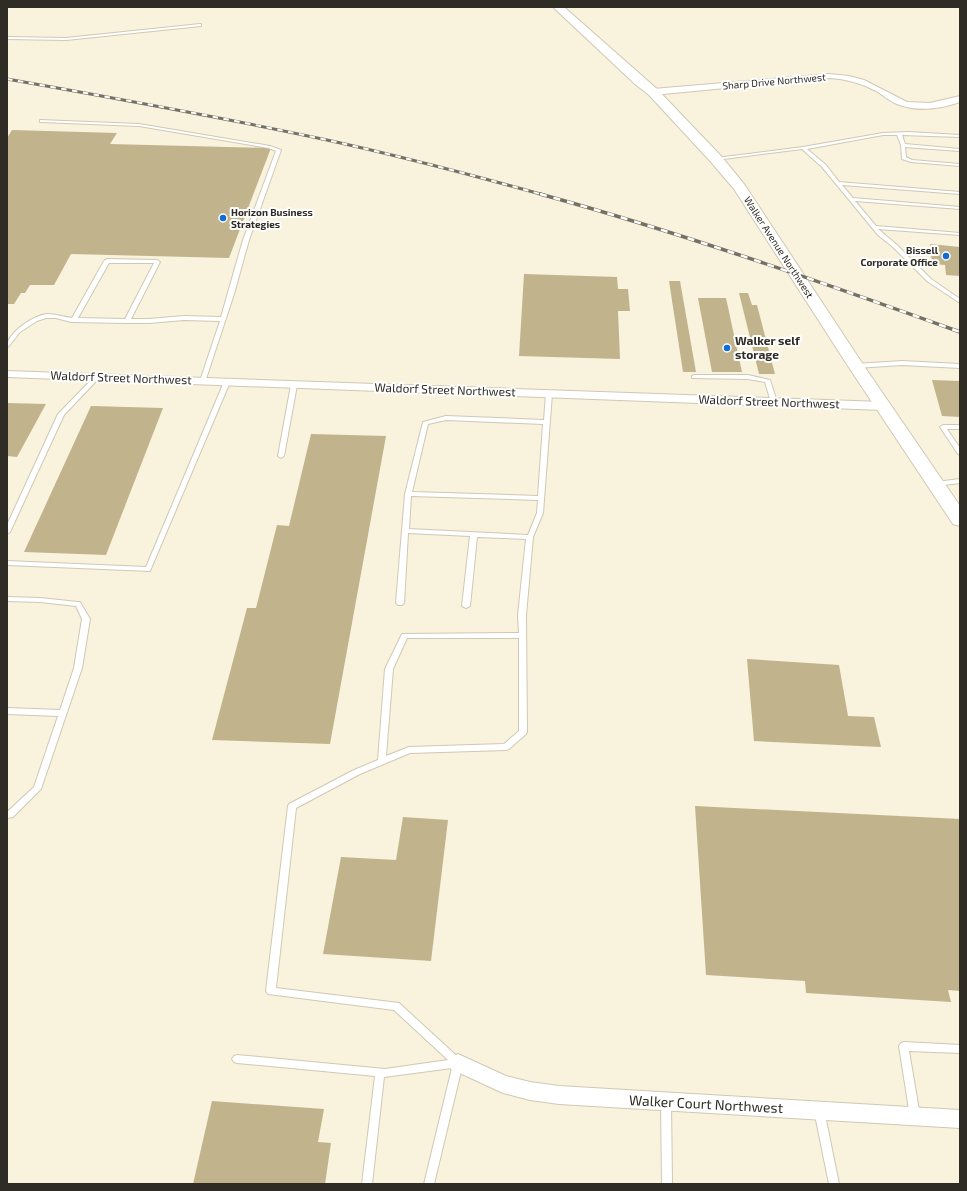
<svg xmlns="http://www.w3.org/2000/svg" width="967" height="1191" font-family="'Exo 2',sans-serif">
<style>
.building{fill:#c1b48c}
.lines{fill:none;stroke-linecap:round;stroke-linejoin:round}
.lane-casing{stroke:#cfc8b4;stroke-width:2}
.street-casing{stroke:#cfc8b4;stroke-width:2}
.secondary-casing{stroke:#cfc8b4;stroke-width:2}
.lane{fill:#fff;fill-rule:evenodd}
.street{fill:#fff;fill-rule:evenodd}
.secondary{fill:#fff;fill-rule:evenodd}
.rail-far1-casing{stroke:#747063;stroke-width:3}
.rail-casing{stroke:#747063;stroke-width:3.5}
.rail-far1{stroke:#fff;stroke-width:2;stroke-dasharray:5.5;stroke-linecap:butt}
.rail{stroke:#fff;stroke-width:2.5;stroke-dasharray:7;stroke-linecap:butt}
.poi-dot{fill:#126cd5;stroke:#fff;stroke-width:1.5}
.labels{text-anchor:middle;stroke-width:4;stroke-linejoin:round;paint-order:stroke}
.far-street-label{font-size:10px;fill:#2e2c24;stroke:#fff}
.far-poi-label{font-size:10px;font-weight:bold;fill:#2e2c24;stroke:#fff;text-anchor:start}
.poi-label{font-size:12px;font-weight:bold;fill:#2e2c24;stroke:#fff;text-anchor:start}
.street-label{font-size:12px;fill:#2e2c24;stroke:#fff}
.near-street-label{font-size:14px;fill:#2e2c24;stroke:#fff}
</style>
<rect width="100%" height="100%" fill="#f9f2dd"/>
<g class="building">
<path d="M 12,130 L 117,133 L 110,144 L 271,148 L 229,258 L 71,254 L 54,285 L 30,285 L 25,293 L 21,293 L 14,304 L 7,304 L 7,138 Z"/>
<path d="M 930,244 L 960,247 L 960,276 L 946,275 L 945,265 L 932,264 Z"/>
<path d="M 524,274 L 617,277 L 618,289 L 628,289 L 630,311 L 618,311 L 620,359 L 519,356 Z"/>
<path d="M 669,281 L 680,281 L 696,372 L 683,372 Z"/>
<path d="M 739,293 L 748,293 L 752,305 L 757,305 L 775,374 L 759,374 Z"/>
<path d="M 698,298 L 726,298 L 742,372 L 712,372 Z"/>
<path d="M 932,380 L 960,381 L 960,417 L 942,416 Z"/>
<path d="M 7,403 L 46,404 L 17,457 L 7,456 Z"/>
<path d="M 91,406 L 163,408 L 106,555 L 24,552 Z"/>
<path d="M 311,434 L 386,436 L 330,744 L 212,740 L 247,608 L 256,608 L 277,525 L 289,526 Z"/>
<path d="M 747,659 L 839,665 L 848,716 L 874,717 L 881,747 L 754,741 Z"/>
<path d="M 695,806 L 960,819 L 960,991 L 948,990 L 951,1002 L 806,993 L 805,981 L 706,975 Z"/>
<path d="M 403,817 L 448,820 L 431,961 L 323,954 L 341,857 L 396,860 Z"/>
<path d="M 212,1101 L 324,1109 L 318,1142 L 331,1143 L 325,1184 L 193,1184 Z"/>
</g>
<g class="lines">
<defs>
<g id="lane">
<path d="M 200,24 L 201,24 L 201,26 L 66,40 L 7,39 L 7,37 L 66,38 Z"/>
<path d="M 40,120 L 139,124 L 270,146 L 281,150 L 249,240 L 234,294 L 205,382 L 203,383 L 200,381 L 220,321 L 184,320 L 149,323 L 127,323 L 71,322 L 56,318 L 46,318 L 37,321 L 20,332 L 9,346 L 7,347 C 7,333 34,315 47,314 C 56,314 64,317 72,318 L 104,261 L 107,259 L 157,260 L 160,262 L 131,319 L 149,319 L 184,316 L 221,317 L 243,240 L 276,151 L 269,148 L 139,126 L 42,122 L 40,122 ZM 109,263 L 154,263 L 125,319 L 78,318 Z"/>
<path d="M 908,132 L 960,135 L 960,137 L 902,135 L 905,144 L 960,149 L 960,151 L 905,147 L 906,157 L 912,160 L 960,164 L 960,166 L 911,162 L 902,159 L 901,145 L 897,135 L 883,135 L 807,149 L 826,165 L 839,182 L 960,192 L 960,194 L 842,185 L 853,198 L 960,207 L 960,209 L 855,201 L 876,226 L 960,233 L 960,235 L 878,229 L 897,245 L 931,279 L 960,299 L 960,303 L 927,281 L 893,247 L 878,235 L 822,167 L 802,149 L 716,160 L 714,159 L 716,158 L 803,147 L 883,133 Z"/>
<path d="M 902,361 L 960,364 L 960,368 L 902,365 L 856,368 L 853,366 L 856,364 Z"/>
<path d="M 97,375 L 100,377 L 99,378 L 64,415 L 10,532 L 7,534 L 7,525 L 58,414 L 95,376 Z"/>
<path d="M 694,375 L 748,375 L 770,380 L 777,402 L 774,404 L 771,402 L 765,382 L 748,379 L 692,378 L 692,376 Z"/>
<path d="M 227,380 L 230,382 L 150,571 L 7,565 L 7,561 L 146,567 L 224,382 Z"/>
<path d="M 294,383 L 297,385 L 284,456 L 281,458 L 278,456 L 291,385 Z"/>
<path d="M 549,392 L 552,394 L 543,513 L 533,537 L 526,615 L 527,732 L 526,734 L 509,749 L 506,750 L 410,753 L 360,774 L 296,808 L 276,988 L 399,1003 L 460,1059 L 463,1063 L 434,1184 L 424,1184 L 452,1068 L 384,1077 L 372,1184 L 362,1184 L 375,1076 L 237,1063 L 234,1062 L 232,1059 L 234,1056 L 237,1055 L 385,1069 L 448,1060 L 394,1010 L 268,994 L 266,991 L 288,806 L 289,804 L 354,770 L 378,760 L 385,669 L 402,634 L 519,633 L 518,615 L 526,539 L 477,537 L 470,606 L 466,608 L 462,606 L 470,536 L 408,533 L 404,603 L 402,605 L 398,605 L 396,603 L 405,494 L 423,422 L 446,416 L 544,420 L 546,394 ZM 446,420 L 543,424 L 538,496 L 412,492 L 428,424 ZM 411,496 L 538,500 L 537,513 L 528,535 L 409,529 ZM 407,638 L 519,638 L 519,731 L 504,744 L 409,747 L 386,756 L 393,669 Z"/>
<path d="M 943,425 L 960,425 L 960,429 L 947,429 L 960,448 L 960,455 L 958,454 L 940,427 Z"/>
<path d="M 960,479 L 960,483 L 936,486 L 933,484 L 936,482 Z"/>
<path d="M 7,597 L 40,598 L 78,602 L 80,602 L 90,619 L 82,668 L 41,789 L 13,817 L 7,818 L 7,812 L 34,787 L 58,716 L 7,714 L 7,708 L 60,710 L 74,668 L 82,619 L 76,606 L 40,602 L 7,601 Z"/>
<path d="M 904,1042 L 960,1045 L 960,1053 L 909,1051 L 920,1116 L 918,1119 L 915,1121 L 912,1119 L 910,1116 L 899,1046 L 901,1043 Z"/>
<path d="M 666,1097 L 669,1099 L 671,1102 L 672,1184 L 662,1184 L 661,1102 L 663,1099 Z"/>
<path d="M 819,1105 L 822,1107 L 824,1110 L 839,1184 L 829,1184 L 814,1110 L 816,1107 Z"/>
</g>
<g id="street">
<path d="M 829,74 L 849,76 L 864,80 L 907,102 L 930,103 L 960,96 L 960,102 C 940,109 917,112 897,104 C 889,101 883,95 876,91 C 861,83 846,79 829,78 L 653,95 L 649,92 L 653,89 Z"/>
<path d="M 7,371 L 883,402 L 887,403 L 889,406 L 887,409 L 883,410 L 7,377 Z"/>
<path d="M 458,1054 L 506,1076 L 530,1082 L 559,1086 L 960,1110 L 960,1128 L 559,1104 L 530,1100 L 503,1093 L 451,1069 L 448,1063 L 451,1057 Z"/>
</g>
<path id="secondary" d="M 553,7 L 564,7 L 657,89 L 721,156 L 744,184 L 864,366 L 960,506 L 960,526 L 953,524 L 848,366 L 734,189 L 711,162 L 649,95 L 635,84 Z"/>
</defs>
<use href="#lane" class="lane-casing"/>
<use href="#street" class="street-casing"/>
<use href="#secondary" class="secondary-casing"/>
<use href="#lane" class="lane"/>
<use href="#street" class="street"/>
<use href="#secondary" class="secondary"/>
<defs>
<path id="rail-far1" d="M 7,79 C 114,98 221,117 327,140 C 400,156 472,175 544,195"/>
<path id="rail" d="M 540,194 C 682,233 821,282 960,332"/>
</defs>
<use href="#rail-far1" class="rail-far1-casing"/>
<use href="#rail" class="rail-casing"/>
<use href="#rail-far1" class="rail-far1"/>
<use href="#rail" class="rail"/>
</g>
<g class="poi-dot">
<circle cx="223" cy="218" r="4"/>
<circle cx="946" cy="256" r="4"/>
<circle cx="727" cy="348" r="4"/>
</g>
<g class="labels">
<g class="far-street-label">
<text transform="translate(774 81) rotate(-5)" y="4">Sharp Drive Northwest</text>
<text transform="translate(779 247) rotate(57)" y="4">Walker Avenue Northwest</text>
</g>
<g class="far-poi-label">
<text x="231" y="216">Horizon Business<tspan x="231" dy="12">Strategies</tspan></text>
<text x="938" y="254" text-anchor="end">Bissell<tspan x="938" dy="12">Corporate Office</tspan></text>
</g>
<g class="poi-label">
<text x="735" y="345">Walker self<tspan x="735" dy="14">storage</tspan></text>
</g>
<g class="street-label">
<text transform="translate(121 378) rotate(2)" y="4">Waldorf Street Northwest</text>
<text transform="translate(445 390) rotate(2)" y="4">Waldorf Street Northwest</text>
<text transform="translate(769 402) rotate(2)" y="4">Waldorf Street Northwest</text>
</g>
<g class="near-street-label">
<text transform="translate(706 1104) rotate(3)" y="5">Walker Court Northwest</text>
</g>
</g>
<rect width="967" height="1191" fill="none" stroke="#2e2c24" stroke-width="16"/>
</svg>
